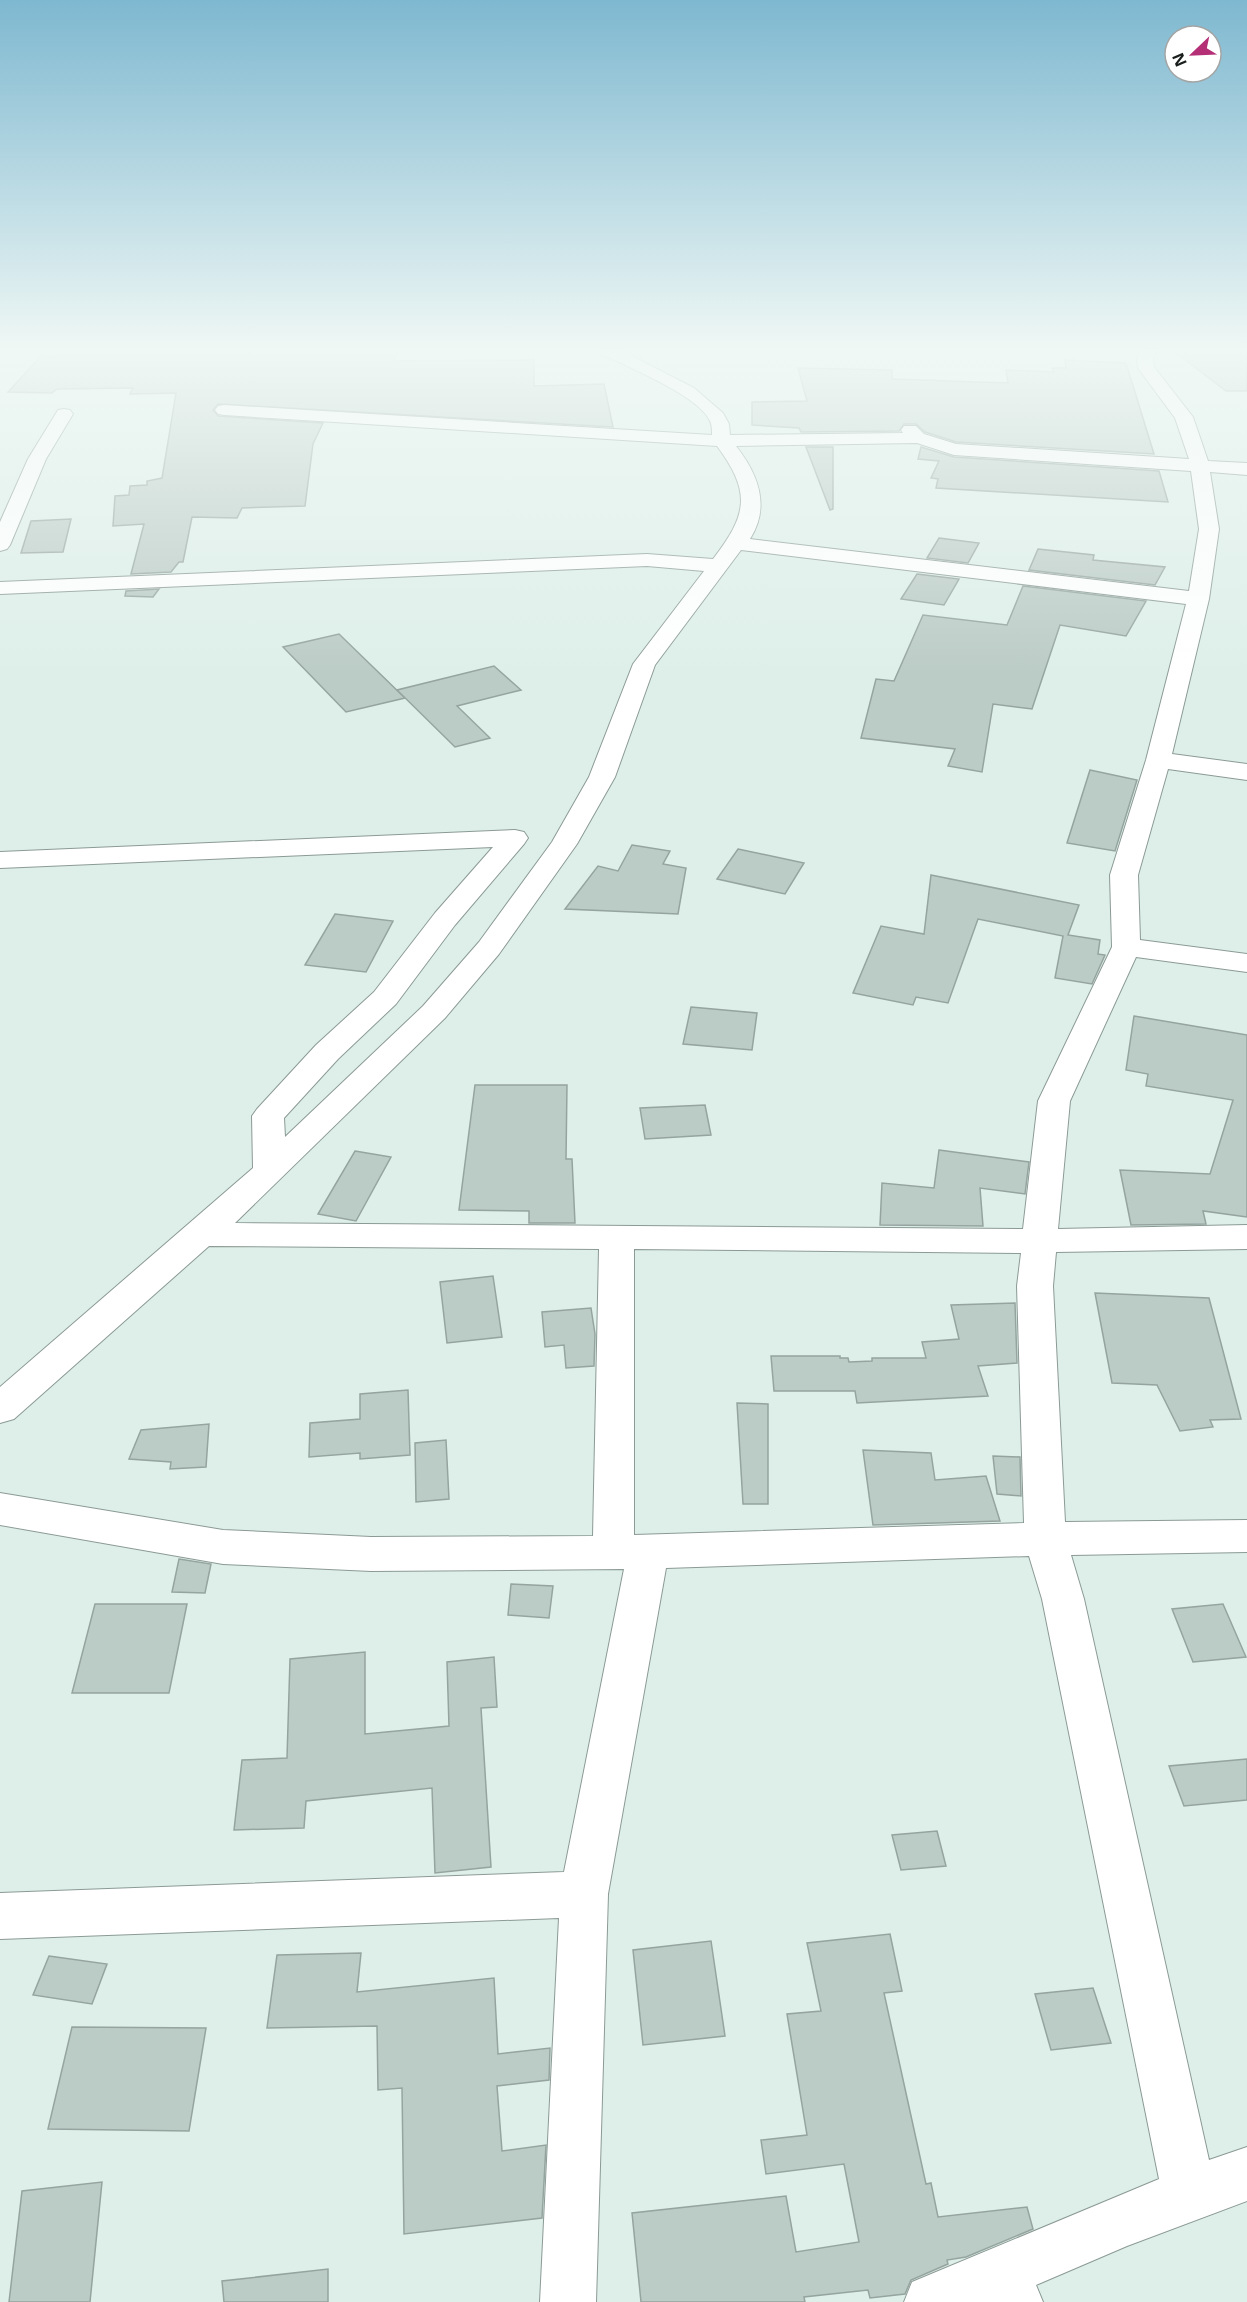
<svg xmlns="http://www.w3.org/2000/svg" width="1247" height="2302" font-family="'Open Sans',sans-serif">
<style>
.building{fill:#bbcbc6;stroke:#95a49f;stroke-width:1.5}
.lines{fill:none;stroke-linecap:round;stroke-linejoin:round}
.street-casing{stroke:#8b9a95;stroke-width:2}
.street{fill:#fff;fill-rule:evenodd}
</style>
<rect width="100%" height="100%" fill="#deefe9"/>
<g class="building">
<path d="M 58,352 L 398,352 L 393,361 L 534,360 L 534,386 L 604,384 L 613,427 L 218,404 L 213,410 L 218,416 L 323,423 L 313,444 L 305,506 L 242,508 L 237,518 L 192,517 L 183,562 L 179,562 L 171,572 L 131,574 L 144,524 L 113,526 L 115,496 L 129,495 L 130,486 L 147,485 L 147,481 L 162,478 L 176,393 L 130,394 L 133,388 L 57,389 L 52,393 L 8,392 L 41,356 L 56,357 Z"/>
<path d="M 1175,352 L 1247,352 L 1247,391 L 1226,391 Z"/>
<path d="M 1065,360 L 1126,363 L 1154,454 L 956,442 L 925,432 L 916,424 L 904,424 L 899,431 L 801,432 L 799,428 L 752,425 L 752,402 L 807,401 L 798,368 L 892,370 L 892,379 L 1008,383 L 1006,370 L 1054,372 L 1052,368 L 1066,368 Z"/>
<path d="M 806,447 L 833,447 L 833,509 L 830,510 Z"/>
<path d="M 921,447 L 954,457 L 1159,471 L 1168,502 L 936,488 L 938,479 L 931,478 L 939,461 L 918,459 Z"/>
<path d="M 71,519 L 63,552 L 21,553 L 31,521 Z"/>
<path d="M 939,538 L 979,543 L 968,563 L 927,558 Z"/>
<path d="M 1038,549 L 1094,555 L 1093,560 L 1165,567 L 1155,585 L 1029,570 Z"/>
<path d="M 917,574 L 959,579 L 944,605 L 901,599 Z"/>
<path d="M 1023,586 L 1146,601 L 1126,636 L 1060,625 L 1032,709 L 993,704 L 982,772 L 948,766 L 955,749 L 861,738 L 876,679 L 894,681 L 923,615 L 1007,625 Z"/>
<path d="M 159,589 L 153,597 L 125,596 L 126,591 Z"/>
<path d="M 339,634 L 405,698 L 346,712 L 283,647 Z"/>
<path d="M 494,666 L 521,690 L 457,706 L 490,738 L 455,747 L 397,690 Z"/>
<path d="M 1090,770 L 1137,780 L 1115,851 L 1067,843 Z"/>
<path d="M 632,845 L 670,851 L 663,864 L 686,868 L 678,914 L 565,909 L 598,866 L 618,871 Z"/>
<path d="M 738,849 L 804,863 L 785,894 L 717,879 Z"/>
<path d="M 931,875 L 1079,905 L 1068,935 L 1100,940 L 1098,954 L 1105,955 L 1092,984 L 1055,978 L 1063,936 L 978,919 L 948,1003 L 916,997 L 913,1005 L 853,993 L 881,926 L 924,934 Z"/>
<path d="M 335,914 L 393,921 L 366,972 L 305,965 Z"/>
<path d="M 691,1007 L 757,1013 L 752,1050 L 683,1044 Z"/>
<path d="M 1134,1016 L 1247,1035 L 1247,1217 L 1203,1211 L 1206,1224 L 1131,1225 L 1120,1170 L 1210,1174 L 1233,1100 L 1146,1086 L 1148,1074 L 1126,1070 Z"/>
<path d="M 475,1085 L 567,1085 L 566,1159 L 572,1159 L 575,1223 L 529,1223 L 529,1211 L 459,1210 Z"/>
<path d="M 705,1105 L 711,1135 L 645,1139 L 640,1108 Z"/>
<path d="M 939,1150 L 1029,1162 L 1025,1194 L 980,1188 L 983,1226 L 880,1225 L 882,1183 L 934,1188 Z"/>
<path d="M 355,1151 L 391,1157 L 356,1221 L 318,1214 Z"/>
<path d="M 493,1276 L 502,1337 L 447,1343 L 440,1282 Z"/>
<path d="M 1095,1293 L 1209,1298 L 1241,1419 L 1210,1420 L 1213,1427 L 1180,1431 L 1157,1385 L 1112,1383 Z"/>
<path d="M 1015,1303 L 1017,1363 L 978,1366 L 988,1396 L 857,1403 L 855,1391 L 774,1391 L 771,1356 L 840,1356 L 840,1358 L 848,1358 L 849,1362 L 872,1361 L 872,1358 L 926,1358 L 922,1342 L 959,1339 L 951,1305 Z"/>
<path d="M 591,1308 L 595,1334 L 594,1366 L 566,1368 L 564,1345 L 545,1347 L 542,1312 Z"/>
<path d="M 408,1390 L 410,1455 L 360,1459 L 360,1453 L 309,1457 L 310,1423 L 360,1419 L 360,1394 Z"/>
<path d="M 737,1403 L 768,1404 L 768,1504 L 743,1504 Z"/>
<path d="M 209,1424 L 206,1467 L 170,1469 L 171,1462 L 129,1459 L 141,1430 Z"/>
<path d="M 446,1440 L 449,1499 L 416,1502 L 415,1443 Z"/>
<path d="M 863,1450 L 931,1453 L 935,1480 L 986,1476 L 1000,1521 L 873,1525 Z"/>
<path d="M 993,1456 L 1020,1457 L 1021,1496 L 997,1494 Z"/>
<path d="M 179,1559 L 211,1564 L 205,1593 L 172,1592 Z"/>
<path d="M 511,1584 L 553,1586 L 549,1618 L 508,1615 Z"/>
<path d="M 95,1604 L 187,1604 L 169,1693 L 72,1693 Z"/>
<path d="M 1223,1604 L 1246,1657 L 1193,1662 L 1172,1609 Z"/>
<path d="M 365,1652 L 365,1734 L 449,1726 L 447,1662 L 494,1657 L 497,1707 L 481,1708 L 491,1867 L 435,1873 L 432,1788 L 306,1801 L 304,1828 L 234,1830 L 242,1760 L 287,1758 L 290,1659 Z"/>
<path d="M 1247,1759 L 1247,1800 L 1184,1806 L 1169,1766 Z"/>
<path d="M 937,1831 L 946,1866 L 901,1870 L 892,1835 Z"/>
<path d="M 890,1934 L 902,1991 L 884,1993 L 926,2184 L 931,2183 L 938,2217 L 1027,2207 L 1033,2229 L 966,2257 L 947,2260 L 948,2264 L 911,2280 L 905,2294 L 870,2298 L 868,2290 L 804,2297 L 805,2302 L 641,2302 L 632,2213 L 786,2196 L 796,2252 L 859,2242 L 844,2164 L 766,2174 L 761,2140 L 807,2135 L 787,2014 L 821,2011 L 807,1943 Z"/>
<path d="M 711,1941 L 725,2036 L 643,2045 L 633,1950 Z"/>
<path d="M 361,1953 L 357,1992 L 494,1978 L 498,2054 L 550,2048 L 549,2080 L 497,2086 L 502,2151 L 546,2145 L 542,2218 L 404,2234 L 402,2088 L 378,2090 L 377,2026 L 267,2028 L 277,1955 Z"/>
<path d="M 49,1956 L 107,1964 L 92,2004 L 33,1995 Z"/>
<path d="M 1093,1988 L 1111,2043 L 1051,2050 L 1035,1994 Z"/>
<path d="M 72,2027 L 206,2028 L 189,2131 L 48,2129 Z"/>
<path d="M 102,2182 L 90,2302 L 9,2302 L 22,2191 Z"/>
<path d="M 328,2269 L 328,2302 L 224,2302 L 222,2281 Z"/>
</g>
<g class="lines">
<defs>
<g id="street">
<path d="M 602,352 L 624,352 L 694,388 L 723,413 L 729,424 L 730,435 L 903,433 L 901,430 L 904,426 L 916,426 L 924,434 L 956,444 L 1189,459 L 1175,418 L 1138,368 L 1137,359 L 1140,352 L 1156,352 L 1153,359 L 1154,367 L 1193,417 L 1208,461 L 1247,463 L 1247,475 L 1210,472 L 1219,529 L 1209,599 L 1172,754 L 1247,764 L 1247,780 L 1168,769 L 1138,875 L 1140,940 L 1247,954 L 1247,972 L 1136,957 L 1070,1101 L 1058,1229 L 1247,1225 L 1247,1249 L 1056,1252 L 1053,1286 L 1065,1522 L 1247,1520 L 1247,1552 L 1071,1555 L 1084,1599 L 1209,2160 L 1247,2147 L 1247,2201 L 1127,2246 L 1036,2285 L 1043,2302 L 904,2302 L 912,2282 L 1159,2179 L 1042,1599 L 1029,1556 L 666,1568 L 608,1894 L 596,2302 L 540,2302 L 559,1918 L 0,1939 L 0,1893 L 564,1872 L 624,1569 L 371,1571 L 223,1564 L 0,1525 L 0,1493 L 223,1530 L 371,1537 L 593,1536 L 599,1249 L 209,1246 L 14,1419 L 0,1423 L 0,1387 L 253,1168 L 252,1116 L 257,1109 L 316,1045 L 374,992 L 435,913 L 493,847 L 0,868 L 0,852 L 515,830 L 524,832 L 528,838 L 524,844 L 455,925 L 396,1004 L 338,1059 L 284,1118 L 285,1137 L 423,1006 L 479,942 L 552,842 L 589,777 L 633,664 L 704,571 L 647,566 L 0,594 L 0,582 L 647,554 L 713,559 C 747,515 752,493 717,446 L 224,415 L 218,414 L 215,410 L 218,406 L 224,405 L 712,435 C 712,431 712,425 710,421 C 699,396 630,368 604,355 ZM 917,443 L 954,455 L 1191,471 L 1199,529 L 1189,591 L 750,539 C 771,506 758,474 736,446 ZM 741,550 L 1186,604 L 1146,760 L 1110,875 L 1112,947 L 1038,1101 L 1023,1229 L 235,1223 L 445,1018 L 499,954 L 577,844 L 615,777 L 655,665 ZM 634,1249 L 1021,1253 L 1017,1286 L 1024,1523 L 634,1535 Z"/>
<path d="M 64,409 L 70,410 L 73,414 L 46,459 L 10,545 L 7,549 L 0,551 L 0,522 L 28,459 L 58,410 Z"/>
</g>
</defs>
<use href="#street" class="street-casing"/>
<use href="#street" class="street"/>
</g>
<linearGradient id="sky" x2="0" y2="1"><stop stop-color="#7eb8d0"/><stop offset="0.52" stop-color="#f0f8f5"/><stop offset="1" stop-color="#f0f8f5" stop-opacity="0"/></linearGradient>
<rect width="1247" height="674" fill="url(#sky)"/>
<g transform="translate(1193 54) rotate(247)"><circle r="28" fill="#ffffff" stroke="#a3a5a5" stroke-width="1.5"/>
<path d="M0-4.5L10 22L0 15L-10 22Z" fill="#b42f75"/>
<text y="-9" font-size="16" font-weight="bold" text-anchor="middle" fill="#1a1f1d">N</text>
</g>
</svg>
